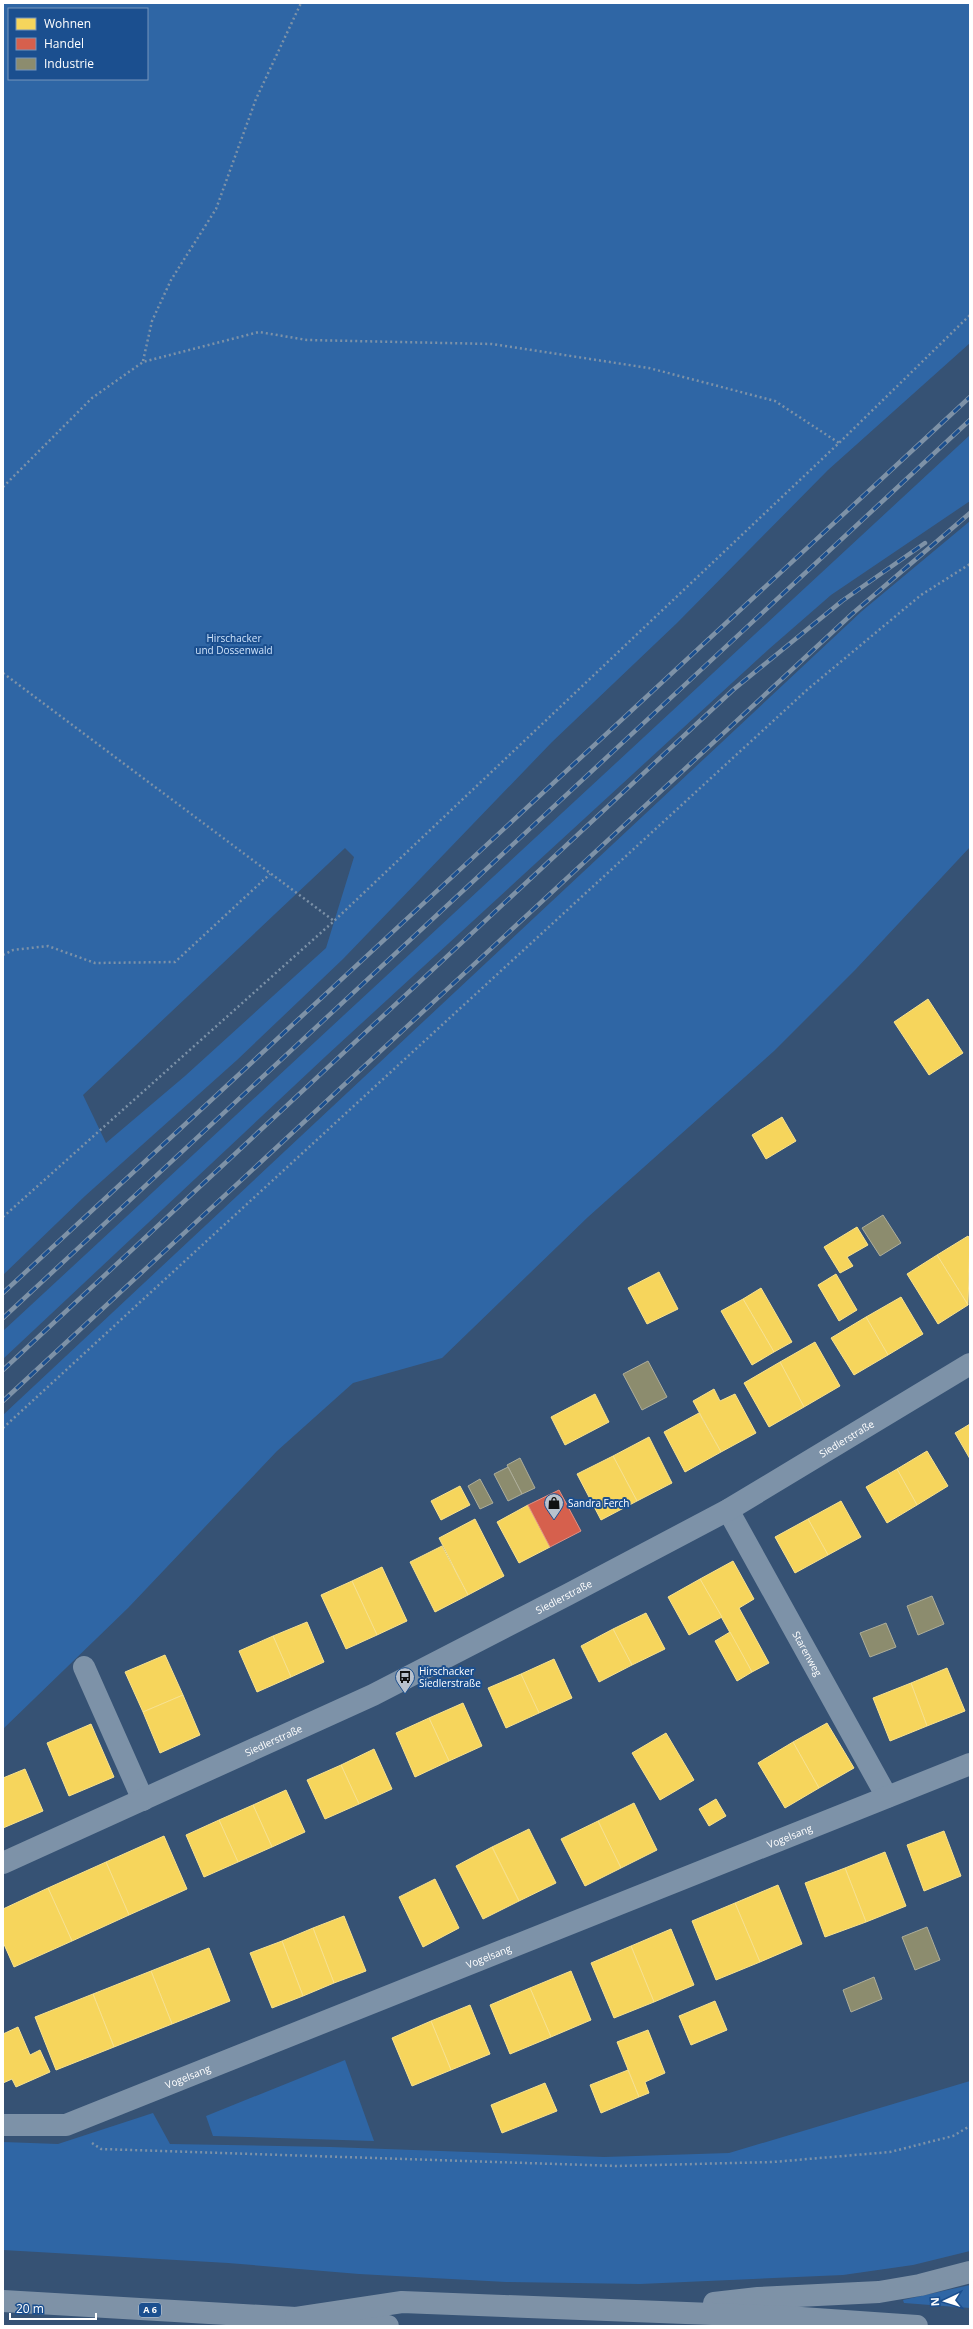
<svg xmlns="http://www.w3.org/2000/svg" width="973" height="2329" font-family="'Open Sans',sans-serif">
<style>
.green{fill:#2f66a5;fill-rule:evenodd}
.homes{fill:#f6d55c;stroke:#f9e28d}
.shops{fill:#d6604d;stroke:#e29082}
.industry{fill:#8c8c6e;stroke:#aeae9a}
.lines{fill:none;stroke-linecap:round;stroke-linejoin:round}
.path{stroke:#7d92a8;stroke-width:2.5;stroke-dasharray:2 3;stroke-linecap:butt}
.minor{stroke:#7d92a8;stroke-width:22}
.motorway{stroke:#7e92a7;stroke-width:22}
.rail-casing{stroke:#7e92a7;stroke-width:4.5}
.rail{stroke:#1b4f8f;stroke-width:3;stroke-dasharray:9;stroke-linecap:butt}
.labels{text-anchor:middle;stroke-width:4;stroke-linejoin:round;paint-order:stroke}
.shield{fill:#1b4f8f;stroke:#bbcadd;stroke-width:1}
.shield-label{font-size:9px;font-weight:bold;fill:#fff}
.park-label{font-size:10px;fill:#cfe3fa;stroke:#1b4f8f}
.street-label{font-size:10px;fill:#fff;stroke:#1b4f8f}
.poi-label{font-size:10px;fill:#fff;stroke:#1b4f8f;text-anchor:start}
</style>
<rect width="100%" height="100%" fill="#365274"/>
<g class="green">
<path d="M 3,3 L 970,3 L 970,343 L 828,470 L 677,623 L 552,742 L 343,959 L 237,1060 L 85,1196 L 3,1275 ZM 9,9 L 147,9 L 147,79 L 9,79 ZM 345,848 L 354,857 L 326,948 L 185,1076 L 106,1143 L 83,1095 Z"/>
<path d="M 970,435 L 970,501 L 831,595 L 769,649 L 326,1056 L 3,1359 L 3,1331 Z"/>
<path d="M 970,521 L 970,847 L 856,969 L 774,1051 L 588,1217 L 442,1358 L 353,1383 L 277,1451 L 128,1608 L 3,1729 L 3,1415 L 862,611 Z"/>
<path d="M 345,2060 L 374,2141 L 213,2136 L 206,2116 Z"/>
<path d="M 970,2081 L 970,2251 L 913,2265 L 843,2275 L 640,2284 L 506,2282 L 359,2274 L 228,2263 L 3,2250 L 3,2142 L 58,2144 L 153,2113 L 170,2144 L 331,2147 L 604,2157 L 729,2153 Z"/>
<path d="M 970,2285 L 970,2308 L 904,2303 L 903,2300 Z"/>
</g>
<g class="homes">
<path d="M 928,999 L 963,1053 L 929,1075 L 894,1022 Z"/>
<path d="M 782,1117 L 796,1141 L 766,1159 L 752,1135 Z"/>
<path d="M 857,1227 L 868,1245 L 847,1257 L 853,1266 L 840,1273 L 824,1247 Z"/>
<path d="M 968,1236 L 970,1239 L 968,1305 L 937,1255 Z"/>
<path d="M 937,1255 L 968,1305 L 938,1324 L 907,1274 Z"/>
<path d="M 659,1272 L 678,1309 L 647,1324 L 628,1288 Z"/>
<path d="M 836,1274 L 857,1310 L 839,1321 L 818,1285 Z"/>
<path d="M 761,1288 L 792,1342 L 774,1352 L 743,1299 Z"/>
<path d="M 901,1297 L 923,1334 L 888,1355 L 866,1317 Z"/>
<path d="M 743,1299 L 774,1352 L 752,1365 L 721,1311 Z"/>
<path d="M 866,1317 L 888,1355 L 854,1375 L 831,1338 Z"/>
<path d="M 815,1342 L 840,1386 L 804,1407 L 780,1362 Z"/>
<path d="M 780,1362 L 804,1407 L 769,1427 L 744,1383 Z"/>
<path d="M 714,1389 L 720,1401 L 735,1394 L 756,1433 L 721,1452 L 693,1401 Z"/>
<path d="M 595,1394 L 609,1422 L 565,1445 L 551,1417 Z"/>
<path d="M 699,1413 L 721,1452 L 685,1472 L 664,1432 Z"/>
<path d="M 970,1424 L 970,1459 L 955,1433 Z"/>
<path d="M 649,1437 L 672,1483 L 637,1501 L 613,1456 Z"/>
<path d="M 927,1451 L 948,1486 L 917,1505 L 897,1469 Z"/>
<path d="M 613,1456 L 637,1501 L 601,1520 L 577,1474 Z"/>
<path d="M 897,1469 L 917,1505 L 887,1523 L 866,1487 Z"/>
<path d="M 460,1486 L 470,1505 L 441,1520 L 431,1501 Z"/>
<path d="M 841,1501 L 861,1537 L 828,1555 L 808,1519 Z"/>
<path d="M 528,1505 L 550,1547 L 519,1563 L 497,1522 Z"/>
<path d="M 475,1519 L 504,1576 L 468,1595 L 439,1538 Z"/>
<path d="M 808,1519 L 828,1555 L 795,1573 L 775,1537 Z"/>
<path d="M 442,1546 L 468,1595 L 435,1612 L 410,1562 Z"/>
<path d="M 733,1561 L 754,1599 L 739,1608 L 769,1663 L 752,1672 L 700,1579 Z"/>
<path d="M 382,1567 L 407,1621 L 377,1635 L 352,1581 Z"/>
<path d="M 700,1579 L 722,1617 L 689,1635 L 668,1597 Z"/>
<path d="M 352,1581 L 377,1635 L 346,1649 L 321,1595 Z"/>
<path d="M 646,1613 L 665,1649 L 632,1665 L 613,1629 Z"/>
<path d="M 307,1622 L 324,1662 L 291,1677 L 273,1636 Z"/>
<path d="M 613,1629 L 632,1665 L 599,1682 L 581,1646 Z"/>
<path d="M 730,1632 L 752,1672 L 737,1681 L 715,1641 Z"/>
<path d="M 273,1636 L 291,1677 L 257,1692 L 239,1651 Z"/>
<path d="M 165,1655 L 183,1695 L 143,1712 L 125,1672 Z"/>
<path d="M 554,1659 L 572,1698 L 539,1713 L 521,1674 Z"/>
<path d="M 947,1668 L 965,1711 L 927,1726 L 911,1683 Z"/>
<path d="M 521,1674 L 539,1713 L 506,1728 L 488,1688 Z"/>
<path d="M 911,1683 L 927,1726 L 890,1741 L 873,1698 Z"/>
<path d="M 183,1695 L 200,1735 L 160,1753 L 143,1712 Z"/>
<path d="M 463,1703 L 482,1746 L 449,1761 L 429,1718 Z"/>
<path d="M 429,1718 L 449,1761 L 415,1777 L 396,1733 Z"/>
<path d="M 827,1723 L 854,1768 L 819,1788 L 793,1742 Z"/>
<path d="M 91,1724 L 114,1777 L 69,1796 L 47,1743 Z"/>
<path d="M 666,1733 L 694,1780 L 660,1800 L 632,1753 Z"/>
<path d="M 793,1742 L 819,1788 L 785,1808 L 758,1763 Z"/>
<path d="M 374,1749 L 392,1789 L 359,1804 L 341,1765 Z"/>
<path d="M 341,1765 L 359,1804 L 325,1819 L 307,1780 Z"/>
<path d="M 25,1769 L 43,1811 L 3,1828 L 3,1778 Z"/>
<path d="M 286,1790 L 305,1832 L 272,1847 L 253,1805 Z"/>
<path d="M 716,1799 L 726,1816 L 709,1826 L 699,1809 Z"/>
<path d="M 634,1803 L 657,1850 L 621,1868 L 598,1821 Z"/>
<path d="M 253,1805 L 272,1847 L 238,1862 L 219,1820 Z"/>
<path d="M 219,1820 L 238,1862 L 204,1877 L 186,1835 Z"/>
<path d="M 598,1821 L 621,1868 L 585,1886 L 561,1839 Z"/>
<path d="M 529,1829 L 556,1883 L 519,1901 L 492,1847 Z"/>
<path d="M 944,1831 L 961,1876 L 924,1891 L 907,1845 Z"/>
<path d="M 164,1836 L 187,1889 L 129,1915 L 106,1862 Z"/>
<path d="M 492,1847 L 519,1901 L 483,1919 L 456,1866 Z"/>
<path d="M 885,1852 L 906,1906 L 866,1922 L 845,1868 Z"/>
<path d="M 106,1862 L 129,1915 L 72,1941 L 48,1888 Z"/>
<path d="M 845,1868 L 866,1922 L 825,1937 L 805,1883 Z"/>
<path d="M 435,1879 L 459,1928 L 423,1947 L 399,1897 Z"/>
<path d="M 778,1885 L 802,1944 L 760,1962 L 735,1903 Z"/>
<path d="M 48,1888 L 72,1941 L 14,1967 L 3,1942 L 3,1909 Z"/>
<path d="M 735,1903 L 760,1962 L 716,1980 L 692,1921 Z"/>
<path d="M 344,1916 L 366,1971 L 334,1983 L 313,1928 Z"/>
<path d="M 313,1928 L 334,1983 L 303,1996 L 282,1941 Z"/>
<path d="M 671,1929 L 694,1985 L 654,2002 L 631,1946 Z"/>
<path d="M 282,1941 L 303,1996 L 272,2008 L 250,1953 Z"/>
<path d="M 631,1946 L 654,2002 L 614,2018 L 591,1963 Z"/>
<path d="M 209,1948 L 230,2001 L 172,2024 L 151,1971 Z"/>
<path d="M 151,1971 L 172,2024 L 114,2047 L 93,1994 Z"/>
<path d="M 571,1971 L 591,2020 L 551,2037 L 530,1988 Z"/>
<path d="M 530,1988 L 551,2037 L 510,2054 L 490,2005 Z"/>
<path d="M 93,1994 L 114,2047 L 56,2070 L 35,2017 Z"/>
<path d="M 715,2001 L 727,2030 L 691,2045 L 679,2016 Z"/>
<path d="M 470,2005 L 490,2054 L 451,2070 L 431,2021 Z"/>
<path d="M 431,2021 L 451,2070 L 412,2086 L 392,2038 Z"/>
<path d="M 18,2027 L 30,2055 L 40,2050 L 50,2072 L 16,2087 L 12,2079 L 3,2083 L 3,2034 Z"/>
<path d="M 648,2030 L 665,2073 L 645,2082 L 649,2093 L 639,2097 L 617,2042 Z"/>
<path d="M 628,2070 L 639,2097 L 601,2113 L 590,2085 Z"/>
<path d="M 545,2083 L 557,2111 L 502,2133 L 491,2105 Z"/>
</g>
<path class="shops" d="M 559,1490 L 581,1531 L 550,1547 L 528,1505 Z"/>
<g class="industry">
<path d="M 883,1215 L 901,1243 L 880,1256 L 862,1228 Z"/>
<path d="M 648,1361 L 667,1397 L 642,1410 L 623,1374 Z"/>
<path d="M 520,1458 L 535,1488 L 522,1494 L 507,1465 Z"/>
<path d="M 508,1467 L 522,1494 L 508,1501 L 494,1474 Z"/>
<path d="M 480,1479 L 493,1503 L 480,1509 L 468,1486 Z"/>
<path d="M 932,1596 L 944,1624 L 918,1635 L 907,1606 Z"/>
<path d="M 886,1623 L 896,1647 L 870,1657 L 860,1633 Z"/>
<path d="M 927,1927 L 940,1960 L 915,1970 L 902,1937 Z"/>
<path d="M 874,1977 L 882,1999 L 851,2012 L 843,1990 Z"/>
</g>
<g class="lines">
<g class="path">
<path d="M 143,361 L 152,321 L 171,280 L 216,209 L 256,99 L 301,3"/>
<path d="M 3,487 L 92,398 L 143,362 L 259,332 L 307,340 L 492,344 L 649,368 L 775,401 L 839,443"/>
<path d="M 3,673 L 334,921"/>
<path d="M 3,955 L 13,950 L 48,946 L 95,963 L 175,962 L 270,874"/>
<path d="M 3,1217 L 334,921 L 839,443 L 970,315"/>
<path d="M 3,1428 L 808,689 L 921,595 L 970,564"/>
<path d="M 92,2143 L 101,2149 L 617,2166 L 773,2162 L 890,2152 L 953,2136 L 970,2126"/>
</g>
<g class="minor">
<path id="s1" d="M 728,1510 L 887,1797"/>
<path d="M 84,1667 L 143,1800"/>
<path id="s2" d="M 3,1863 L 373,1695 L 567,1595 L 728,1510 L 970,1364"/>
<path id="s3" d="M 3,2125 L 66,2125 L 970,1764"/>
</g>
<g class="motorway">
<path d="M 3,2301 L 296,2318 L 388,2326"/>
<path d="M 714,2303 L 758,2298 L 879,2292 L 920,2285 L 970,2272"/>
<path d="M 296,2318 L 402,2302 L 787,2317 L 917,2326"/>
</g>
<defs>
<g id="rail">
<path d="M 3,1293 L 970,397"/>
<path d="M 3,1318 L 970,420"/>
<path d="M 3,1370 L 733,690 L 842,601 L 925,543"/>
<path d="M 3,1401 L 852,614 L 970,513"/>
</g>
</defs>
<use href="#rail" class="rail-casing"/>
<use href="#rail" class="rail"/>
</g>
<defs>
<symbol id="shop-pin" viewBox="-11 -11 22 30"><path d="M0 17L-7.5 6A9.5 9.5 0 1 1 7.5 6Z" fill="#b9c2ce" stroke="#1b4f8f"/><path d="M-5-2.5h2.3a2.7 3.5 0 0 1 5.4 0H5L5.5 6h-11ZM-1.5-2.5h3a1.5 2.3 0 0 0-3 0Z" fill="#111"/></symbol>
<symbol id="bus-pin" viewBox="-11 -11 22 30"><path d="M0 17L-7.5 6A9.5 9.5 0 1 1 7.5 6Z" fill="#b9c2ce" stroke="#1b4f8f"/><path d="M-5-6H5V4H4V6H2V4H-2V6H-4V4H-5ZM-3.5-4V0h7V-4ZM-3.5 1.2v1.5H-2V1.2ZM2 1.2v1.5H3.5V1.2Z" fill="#111"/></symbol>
</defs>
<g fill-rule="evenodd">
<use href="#shop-pin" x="543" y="1492" width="22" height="30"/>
<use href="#bus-pin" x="394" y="1666" width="22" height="30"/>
</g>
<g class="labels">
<rect class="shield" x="139" y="2303" width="22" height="14" rx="3"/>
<g class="shield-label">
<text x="150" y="2313">A 6</text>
</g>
<g class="park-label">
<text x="234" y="642">Hirschacker<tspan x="234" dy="12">und Dossenwald</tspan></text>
</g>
<g class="street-label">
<text dy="4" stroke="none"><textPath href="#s2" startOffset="945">Siedlerstraße</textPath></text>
<text dy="4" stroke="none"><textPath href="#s2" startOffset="621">Siedlerstraße</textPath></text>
<text dy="4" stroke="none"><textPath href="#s1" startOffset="164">Starenweg</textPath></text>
<text dy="4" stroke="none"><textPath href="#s2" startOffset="297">Siedlerstraße</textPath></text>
<text dy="4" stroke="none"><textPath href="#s3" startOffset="842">Vogelsang</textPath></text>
<text dy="4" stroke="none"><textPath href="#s3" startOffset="518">Vogelsang</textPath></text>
<text dy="4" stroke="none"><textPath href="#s3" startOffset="194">Vogelsang</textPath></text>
</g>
<g class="poi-label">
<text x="568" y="1507">Sandra Ferch</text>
<text x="419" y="1675">Hirschacker<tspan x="419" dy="12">Siedlerstraße</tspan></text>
</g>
</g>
<rect width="973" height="2329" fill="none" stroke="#ffffff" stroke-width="8"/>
<rect x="8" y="8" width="140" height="72" fill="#1b4f8f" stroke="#7695bc"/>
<rect x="16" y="18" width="20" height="12" fill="#f6d55c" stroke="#7695bc"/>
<text x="44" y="28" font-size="12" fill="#ffffff">Wohnen</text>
<rect x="16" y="38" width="20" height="12" fill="#d6604d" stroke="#7695bc"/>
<text x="44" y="48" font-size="12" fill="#ffffff">Handel</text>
<rect x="16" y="58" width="20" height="12" fill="#8c8c6e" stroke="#7695bc"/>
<text x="44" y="68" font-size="12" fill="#ffffff">Industrie</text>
<g transform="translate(945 2301) rotate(266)" stroke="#1b4f8f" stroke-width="3" paint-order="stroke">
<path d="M0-3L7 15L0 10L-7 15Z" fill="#ffffff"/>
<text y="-6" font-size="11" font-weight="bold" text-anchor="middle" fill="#ffffff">N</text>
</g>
<path d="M10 2313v6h86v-6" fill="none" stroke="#ffffff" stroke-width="2"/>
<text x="16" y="2313" font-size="12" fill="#ffffff" stroke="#1b4f8f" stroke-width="3" paint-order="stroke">20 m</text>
</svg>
